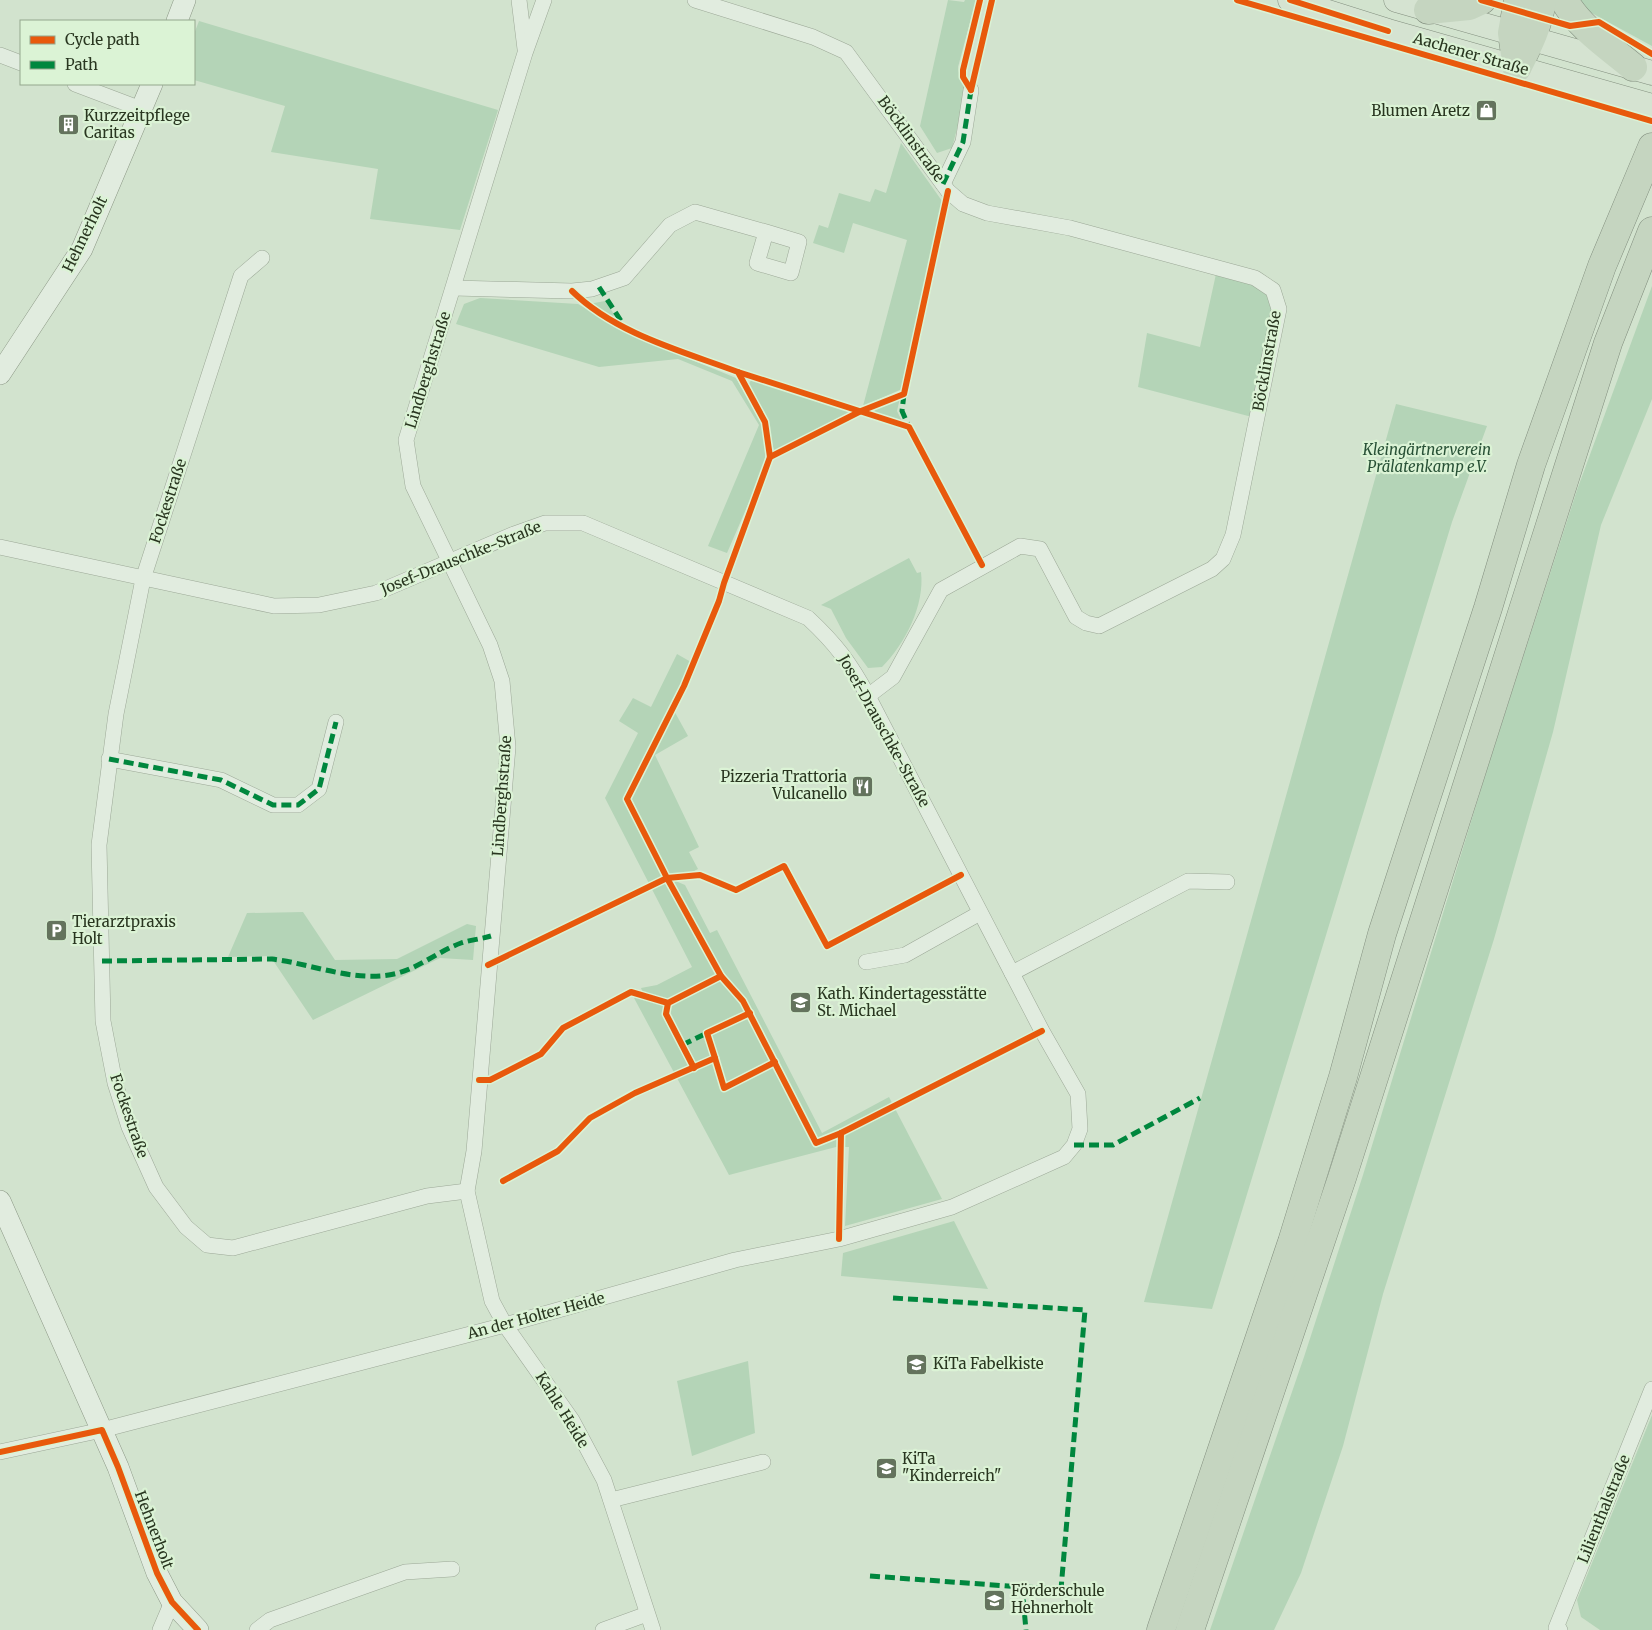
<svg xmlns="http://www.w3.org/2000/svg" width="1652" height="1630" font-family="Merriweather,serif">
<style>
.green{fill:#b4d4b7}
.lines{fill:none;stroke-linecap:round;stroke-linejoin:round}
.street-casing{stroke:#9ca897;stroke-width:16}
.secondary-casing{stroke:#8c9886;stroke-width:22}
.primary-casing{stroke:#828e7e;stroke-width:25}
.highway-casing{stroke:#828e7e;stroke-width:29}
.street{stroke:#e1ecdf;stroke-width:15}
.secondary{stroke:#e1ecdf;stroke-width:21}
.primary{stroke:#d5e3d1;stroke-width:24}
.highway{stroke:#c5d5c0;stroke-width:28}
.quiet{stroke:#00873e;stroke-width:5;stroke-dasharray:10 5;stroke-linecap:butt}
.cycleway-casing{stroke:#dbf3d5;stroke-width:9}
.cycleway{stroke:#e8590c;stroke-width:6}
.labels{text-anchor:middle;stroke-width:4.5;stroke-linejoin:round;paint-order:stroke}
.street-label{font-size:15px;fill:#293620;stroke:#dbf3d5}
.poi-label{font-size:15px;fill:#293620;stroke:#dbf3d5;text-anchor:start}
.park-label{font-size:15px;font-style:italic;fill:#285136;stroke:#dbf3d5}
</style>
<rect width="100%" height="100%" fill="#d2e3ce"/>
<g class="green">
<path d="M 948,0 L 964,2 L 965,0 L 976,0 L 958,67 L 960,79 L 967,90 L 952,148 L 937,153 L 920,126 Z"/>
<path d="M 1575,0 L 1652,0 L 1652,46 L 1588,11 Z"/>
<path d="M 199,21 L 498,110 L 460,230 L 370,219 L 378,169 L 271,152 L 285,106 L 194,80 L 194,34 Z"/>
<path d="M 901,143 L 942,201 L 902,389 L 863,406 L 907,240 L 853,223 L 844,253 L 813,243 L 819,225 L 828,228 L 839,193 L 870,202 L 875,189 L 886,193 Z"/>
<path d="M 1216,274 C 1239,280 1260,282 1273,304 L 1252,417 L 1138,387 L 1147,333 L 1200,347 Z"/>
<path d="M 1652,286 L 1652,399 L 1601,525 L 1553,732 L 1494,939 L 1383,1294 L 1343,1446 L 1301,1573 L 1274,1630 L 1210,1630 L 1304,1357 L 1363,1175 L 1489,763 L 1577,490 Z"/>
<path d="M 480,298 L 578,304 L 631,335 L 736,378 L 762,423 L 766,451 L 763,470 L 727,553 L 708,546 L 759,425 L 732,381 L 678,359 L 599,367 L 456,324 L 464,304 Z"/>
<path d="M 605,301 L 614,314 L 613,317 L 589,304 Z"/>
<path d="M 751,380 L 846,410 L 848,413 L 774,451 L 766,417 L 749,384 Z"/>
<path d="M 900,398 L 897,411 L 903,423 L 874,413 L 875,408 Z"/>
<path d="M 1396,404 L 1487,426 L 1452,522 L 1212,1309 L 1144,1302 Z"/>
<path d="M 909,558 L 917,573 L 921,572 C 925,605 905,644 882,667 L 868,668 L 846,638 L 831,609 L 821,605 Z"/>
<path d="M 677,654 L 691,662 L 672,707 L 688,736 L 655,755 L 699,847 L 689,852 L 698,869 L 692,872 L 666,877 L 685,885 L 710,933 L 717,930 L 822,1133 L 889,1097 L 942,1199 L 845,1226 L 849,1147 L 836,1147 L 729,1175 L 634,998 L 643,993 L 641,988 L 657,985 L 692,967 L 605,798 L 638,733 L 619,721 L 633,698 L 651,707 Z"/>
<path d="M 303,912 L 335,960 L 397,959 L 467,924 L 476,926 L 473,960 L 440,958 L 313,1020 L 270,956 L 228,957 L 247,913 Z"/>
<path d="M 954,1221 L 988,1289 L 841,1276 L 843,1253 Z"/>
<path d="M 748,1361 L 755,1433 L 692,1456 L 677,1381 Z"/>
<path d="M 1652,1415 L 1652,1630 L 1600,1630 L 1581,1617 L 1577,1600 Z"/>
</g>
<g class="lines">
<defs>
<g id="street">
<path d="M 519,0 L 525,49"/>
<path d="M 544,0 L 525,53 L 406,440 L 413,486 L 490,645 L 502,681 L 508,747 L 474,1151 L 467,1191 L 492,1301 L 505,1325 L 572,1420 L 604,1480 L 653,1630"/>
<path d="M 695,0 L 813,37 L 846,52 L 948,191 L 963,204 L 987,213 L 1070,228 L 1255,278 L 1273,290 L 1279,309 L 1233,535 L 1223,559 L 1212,569 L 1099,626 L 1086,623 L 1076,617 L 1040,549 L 1020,546 L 941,590 L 893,677 L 868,696"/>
<path d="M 0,55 L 21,63"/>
<path d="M 75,84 L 141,109"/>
<path d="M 943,184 L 963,142 L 971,90"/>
<path d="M 262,258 L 241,276 L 143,579 L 116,714 L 99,845 L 103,1021 L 115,1083 L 129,1127 L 156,1187 L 186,1227 L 207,1245 L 233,1248 L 427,1196 L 467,1191"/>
<path d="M 454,288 L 572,291 L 592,289 L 624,278 L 670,225 L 695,212 L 766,232 L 757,263 L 791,273 L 799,242 L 766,232"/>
<path d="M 0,547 L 274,606 L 319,605 L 376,593 L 514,534 L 545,523 L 583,523 L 808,618 C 836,644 850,663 868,696 L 1042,1031 L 1078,1094 L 1080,1129 L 1074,1145 L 1064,1157 L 952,1207 L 839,1239 L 735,1260 L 505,1325 L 102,1430 L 0,1452"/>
<path d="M 109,759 L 221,780 L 273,805 L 298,805 L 319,789 L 336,722"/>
<path d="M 866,962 L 905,955 L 980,913"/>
<path d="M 1012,973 L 1188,881 L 1227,882"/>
<path d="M 611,1500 L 763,1462"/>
<path d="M 160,1630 L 172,1602"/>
<path d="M 257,1630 L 270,1620 L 405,1572 L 452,1569"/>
<path d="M 603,1630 L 647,1614"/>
<path d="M 1560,1630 L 1556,1628 L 1652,1389"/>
</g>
<g id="secondary">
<path d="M 177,21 L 185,0"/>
<path d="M 0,374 L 82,249 L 152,84"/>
<path d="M 0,1201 L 118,1467 L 157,1573 L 172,1602 L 198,1630"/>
</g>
<g id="primary">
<path d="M 1290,0 L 1388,31 L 1652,106"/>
<path d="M 1396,0 L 1652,73"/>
</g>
<g id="highway">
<path d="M 1564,0 C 1579,27 1609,47 1633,67"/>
<path d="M 1428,10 L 1469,6 L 1482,0"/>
<path d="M 1517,68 C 1528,46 1539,25 1542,0"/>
<path d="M 1517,68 L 1512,33 L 1518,0"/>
<path d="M 1161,1630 L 1292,1242 L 1343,1077 L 1382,934 L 1488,608 L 1531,465 L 1602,266 L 1652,147"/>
<path d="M 1190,1630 L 1342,1178 L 1608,343 L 1652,231"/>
</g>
</defs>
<use href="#street" class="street-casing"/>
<use href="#secondary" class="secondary-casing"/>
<use href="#primary" class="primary-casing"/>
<use href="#highway" class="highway-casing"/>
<use href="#street" class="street"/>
<use href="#secondary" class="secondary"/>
<use href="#primary" class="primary"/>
<use href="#highway" class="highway"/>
<g class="quiet">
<path d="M 943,184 L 963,142 L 971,90"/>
<path d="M 599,287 L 623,324"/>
<path d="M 904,394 L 902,411 L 909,427"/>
<path d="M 109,759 L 221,780 L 273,805 L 298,805 L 319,789 L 336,722"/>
<path d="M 102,961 L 272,959 C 313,964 357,984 398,973 C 420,967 439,951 461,943 C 470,940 481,939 491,936"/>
<path d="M 682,1045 L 707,1033"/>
<path d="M 1074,1145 L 1113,1145 L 1200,1098"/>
<path d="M 893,1298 L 1085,1310 L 1061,1589 L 1022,1587"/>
<path d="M 870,1576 L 1022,1587 L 1026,1630"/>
</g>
<defs>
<g id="cycleway">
<path d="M 1237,0 L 1652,121"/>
<path d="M 1290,0 L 1388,31"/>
<path d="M 1481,0 L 1570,26 L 1599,22 L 1652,54"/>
<path d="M 971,90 L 963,77 L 963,70 L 980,0"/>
<path d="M 971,90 L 992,0"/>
<path d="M 572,291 C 616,334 682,351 738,372 L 765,422 L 770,457 L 724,583 L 719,601 L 684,686 L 627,799 L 667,878 L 721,976 L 743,1001 L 816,1143 L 841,1133 L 839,1239"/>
<path d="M 738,372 L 909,427 L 982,565"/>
<path d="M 770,457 L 861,411 L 904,394 L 948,191"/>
<path d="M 488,965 L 667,878 L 700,875 L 736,890 L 784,866 L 827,946 L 961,875"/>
<path d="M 668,1003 L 666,1014 L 694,1068"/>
<path d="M 715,1058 L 724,1088 L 775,1062"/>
<path d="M 479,1080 L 490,1080 L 541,1054 L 563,1028 L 631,992 L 668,1003 L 721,976"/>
<path d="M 841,1133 L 1042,1031"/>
<path d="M 503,1181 L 558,1151 L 590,1118 L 635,1093 L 715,1058 L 707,1033 L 750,1013"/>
<path d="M 0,1452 L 102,1430 L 118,1467 L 157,1573 L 172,1602 L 198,1630"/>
</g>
</defs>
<use href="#cycleway" class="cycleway-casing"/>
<use href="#cycleway" class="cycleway"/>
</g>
<defs>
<symbol id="shop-square" viewBox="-11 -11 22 22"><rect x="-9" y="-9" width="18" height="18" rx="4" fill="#64735d" stroke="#dbf3d5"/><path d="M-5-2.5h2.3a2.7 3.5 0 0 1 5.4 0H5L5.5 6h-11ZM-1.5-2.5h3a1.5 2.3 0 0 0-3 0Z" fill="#fff"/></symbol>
<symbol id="building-square" viewBox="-11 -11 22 22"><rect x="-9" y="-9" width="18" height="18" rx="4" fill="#64735d" stroke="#dbf3d5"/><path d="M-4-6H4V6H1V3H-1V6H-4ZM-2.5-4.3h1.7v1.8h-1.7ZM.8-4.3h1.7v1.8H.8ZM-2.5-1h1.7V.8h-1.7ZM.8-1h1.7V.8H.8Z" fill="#fff"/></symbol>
<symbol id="restaurant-square" viewBox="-11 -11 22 22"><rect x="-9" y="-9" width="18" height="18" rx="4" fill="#64735d" stroke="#dbf3d5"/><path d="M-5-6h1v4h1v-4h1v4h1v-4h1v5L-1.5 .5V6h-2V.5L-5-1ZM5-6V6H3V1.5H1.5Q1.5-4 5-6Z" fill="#fff"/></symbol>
<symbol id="parking-square" viewBox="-11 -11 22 22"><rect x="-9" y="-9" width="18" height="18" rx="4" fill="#64735d" stroke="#dbf3d5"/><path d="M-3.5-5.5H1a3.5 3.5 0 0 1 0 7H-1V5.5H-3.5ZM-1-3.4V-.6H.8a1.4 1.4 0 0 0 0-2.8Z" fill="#fff"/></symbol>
<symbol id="school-square" viewBox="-11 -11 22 22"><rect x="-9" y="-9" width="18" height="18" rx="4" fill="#64735d" stroke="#dbf3d5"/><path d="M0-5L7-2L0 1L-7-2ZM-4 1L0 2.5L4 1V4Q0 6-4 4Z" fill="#fff"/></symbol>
</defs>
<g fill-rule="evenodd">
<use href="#shop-square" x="1474" y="98" width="25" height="25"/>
<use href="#building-square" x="56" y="112" width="25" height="25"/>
<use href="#restaurant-square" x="850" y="774" width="25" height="25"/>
<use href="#parking-square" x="44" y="918" width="25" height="25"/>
<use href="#school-square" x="788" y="990" width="25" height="25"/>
<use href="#school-square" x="904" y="1352" width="25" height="25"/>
<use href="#school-square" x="874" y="1456" width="25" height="25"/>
<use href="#school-square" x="982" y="1588" width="25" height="25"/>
</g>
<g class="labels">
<g class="street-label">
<text transform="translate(1471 54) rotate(16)" y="5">Aachener Straße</text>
<text transform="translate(911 139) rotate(54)" y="5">Böcklinstraße</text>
<text transform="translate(85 234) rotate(-64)" y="5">Hehnerholt</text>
<text transform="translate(1267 361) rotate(-80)" y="5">Böcklinstraße</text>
<text transform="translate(428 370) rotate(-73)" y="5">Lindberghstraße</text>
<text transform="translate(168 501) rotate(-72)" y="5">Fockestraße</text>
<text transform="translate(461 558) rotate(-22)" y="5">Josef-Drauschke-Straße</text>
<text transform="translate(884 731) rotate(61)" y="5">Josef-Drauschke-Straße</text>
<text transform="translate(502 796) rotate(-86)" y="5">Lindberghstraße</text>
<text transform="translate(129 1116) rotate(71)" y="5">Fockestraße</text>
<text transform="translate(536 1316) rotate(-15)" y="5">An der Holter Heide</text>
<text transform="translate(562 1410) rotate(58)" y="5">Kahle Heide</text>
<text transform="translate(1604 1509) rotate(-68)" y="5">Lilienthalstraße</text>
<text transform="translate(154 1530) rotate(69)" y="5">Hehnerholt</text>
</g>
<g class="poi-label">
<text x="1470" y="116" text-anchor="end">Blumen Aretz</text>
<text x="84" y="121">Kurzzeitpflege<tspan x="84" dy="17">Caritas</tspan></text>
<text x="847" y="782" text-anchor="end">Pizzeria Trattoria<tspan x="847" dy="17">Vulcanello</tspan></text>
<text x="72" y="927">Tierarztpraxis<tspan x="72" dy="17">Holt</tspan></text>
<text x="817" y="999">Kath. Kindertagesstätte<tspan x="817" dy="17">St. Michael</tspan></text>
<text x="933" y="1369">KiTa Fabelkiste</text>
<text x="902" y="1464">KiTa<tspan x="902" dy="17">"Kinderreich"</tspan></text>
<text x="1011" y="1596">Förderschule<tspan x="1011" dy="17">Hehnerholt</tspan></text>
</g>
<g class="park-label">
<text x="1427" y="455">Kleingärtnerverein<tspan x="1427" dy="17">Prälatenkamp e.V.</tspan></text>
</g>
</g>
<rect x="20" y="20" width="175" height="65" fill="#dbf3d5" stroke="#94a78d"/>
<rect x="30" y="36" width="25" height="8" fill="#e8590c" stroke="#94a78d"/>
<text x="65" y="45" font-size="15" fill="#293620">Cycle path</text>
<rect x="30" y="61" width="25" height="8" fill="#00873e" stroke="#94a78d"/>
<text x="65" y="70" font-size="15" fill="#293620">Path</text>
</svg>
